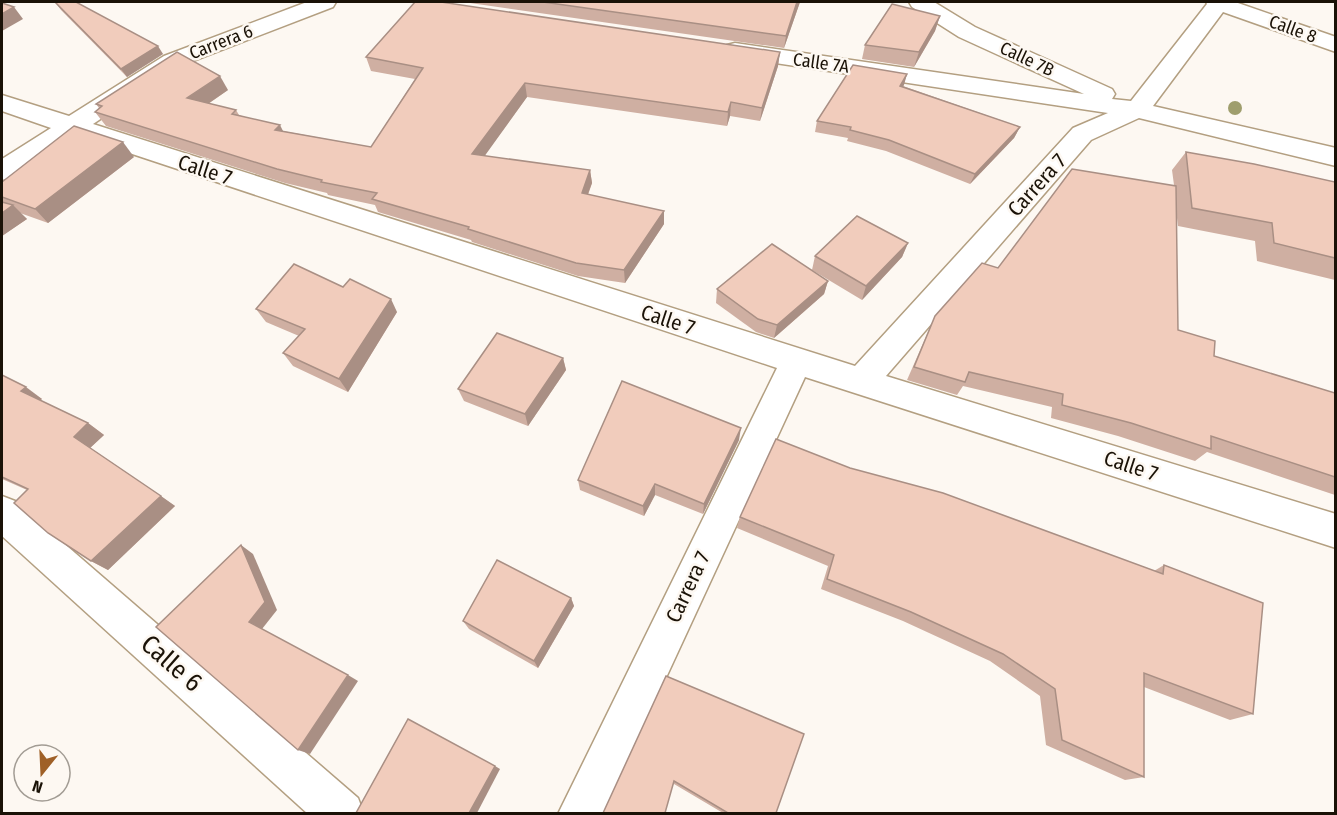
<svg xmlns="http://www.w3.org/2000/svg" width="1337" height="815" font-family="'Fira Sans Condensed',sans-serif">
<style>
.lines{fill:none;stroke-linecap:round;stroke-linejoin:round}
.minor-casing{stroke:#b39f81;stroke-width:3}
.minor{fill:#fff;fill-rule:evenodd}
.tree{fill:#9f9e6d}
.wall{fill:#cfafa2}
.shaded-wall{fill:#a98f84}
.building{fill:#f1ccbc;stroke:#a98f84;stroke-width:1.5}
.labels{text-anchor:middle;stroke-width:5;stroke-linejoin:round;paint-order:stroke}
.far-street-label{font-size:18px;fill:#1a1207;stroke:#fdf8f2}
.street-label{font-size:21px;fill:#1a1207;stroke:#fdf8f2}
.near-street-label{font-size:26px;fill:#1a1207;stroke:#fdf8f2}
</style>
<rect width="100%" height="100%" fill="#fdf8f2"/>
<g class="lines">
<defs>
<g id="minor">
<path d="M 307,2 L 336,2 L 333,7 L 180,66 L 93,124 L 855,366 L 1073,128 L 1108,113 L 735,57 L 727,55 L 724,50 L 727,45 L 735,43 L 1084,94 L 959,37 L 912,7 L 909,2 L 934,2 L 975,27 L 1112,89 L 1115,94 L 1112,99 L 1131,101 L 1207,4 L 1206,2 L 1235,2 L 1336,37 L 1336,52 L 1223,12 L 1153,106 L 1336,148 L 1336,166 L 1139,118 L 1091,140 L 886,376 L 1336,514 L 1336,548 L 805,377 L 603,814 L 558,814 L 777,368 L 75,135 L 11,177 L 2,180 L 2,159 L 51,128 L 2,111 L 2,95 L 69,116 L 164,56 Z"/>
<path d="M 2,496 L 15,501 L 358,798 L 364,814 L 308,814 L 2,536 Z"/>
</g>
</defs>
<use href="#minor" class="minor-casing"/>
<use href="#minor" class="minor"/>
</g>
<circle class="tree" cx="1235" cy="108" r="7"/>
<g class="wall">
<path d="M 55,2 L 163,54 L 127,77 L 61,10 Z"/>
<path d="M 463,2 L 800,2 L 784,48 Z"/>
<path d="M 940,16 L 935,31 L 914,67 L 862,59 L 865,45 Z"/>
<path d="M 780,52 L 778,66 L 760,121 L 730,116 L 727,126 L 527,97 L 484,156 L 590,170 L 592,183 L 588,195 L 664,211 L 664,224 L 625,283 L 578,276 L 472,242 L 471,240 L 378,212 L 375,205 L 328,195 L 327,193 L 285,183 L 106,126 L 95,112 L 99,108 L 96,104 L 228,90 L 208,104 L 236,110 L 239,115 L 283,131 L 371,147 L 415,79 L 371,71 L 366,57 Z"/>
<path d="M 907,74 L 903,86 L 1020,127 L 1014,138 L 970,184 L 886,151 L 847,141 L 848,138 L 815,132 L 817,121 Z"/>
<path d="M 1186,152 L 1335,182 L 1335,280 L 1257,261 L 1255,241 L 1178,226 L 1176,210 L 1178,330 L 1214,356 L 1335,393 L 1335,495 L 1207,452 L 1195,461 L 1118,436 L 1051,418 L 1052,407 L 963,386 L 957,395 L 907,380 L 935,316 L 998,268 L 1174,185 L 1172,170 Z"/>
<path d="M 134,157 L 48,223 L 20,213 L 27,219 L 2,236 L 2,182 Z"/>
<path d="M 908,243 L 902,257 L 862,300 L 812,270 L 815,256 Z"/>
<path d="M 828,281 L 824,294 L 774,338 L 756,332 L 716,303 L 717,289 Z"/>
<path d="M 256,309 L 397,312 L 348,392 L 293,366 L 283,353 L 299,336 L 266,322 Z"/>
<path d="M 563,358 L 566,370 L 528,426 L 464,401 L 458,389 Z"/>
<path d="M 2,375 L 42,399 L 40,400 L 88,423 L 104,435 L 90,448 L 175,506 L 108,570 L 91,561 L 27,490 L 2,479 Z"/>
<path d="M 739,440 L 703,514 L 655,495 L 644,516 L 580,490 L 578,480 Z"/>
<path d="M 850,468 L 1154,571 L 1164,565 L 1253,714 L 1230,720 L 1144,687 L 1144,777 L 1125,780 L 1046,745 L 1040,696 L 990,661 L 903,621 L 821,589 L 828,566 L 737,528 L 740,517 Z"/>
<path d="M 571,598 L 574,606 L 538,668 L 469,629 L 463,621 Z"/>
<path d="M 666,676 L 776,813 L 723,813 L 674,784 L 603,813 Z"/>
</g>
<g class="shaded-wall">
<path d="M 797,2 L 800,2 L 784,48 L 786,36 Z"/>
<path d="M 14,7 L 23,19 L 2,31 L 2,14 Z"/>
<path d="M 940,16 L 935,31 L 914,67 L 919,52 Z"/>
<path d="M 158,46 L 163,54 L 127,77 L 121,69 Z"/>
<path d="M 780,52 L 778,66 L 760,121 L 762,108 Z"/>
<path d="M 907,74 L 904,85 L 897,97 L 900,86 Z"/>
<path d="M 220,76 L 228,90 L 196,112 L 187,98 Z"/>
<path d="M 525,83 L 527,97 L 476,168 L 472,154 Z"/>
<path d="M 731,102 L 730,116 L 727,126 L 728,112 Z"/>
<path d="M 280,125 L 287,139 L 275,130 Z"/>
<path d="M 1020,127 L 1014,138 L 970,184 L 975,174 Z"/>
<path d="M 123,142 L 134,157 L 48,223 L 35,209 Z"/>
<path d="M 590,170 L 592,183 L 583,207 L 582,193 Z"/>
<path d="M 13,205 L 27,219 L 2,236 L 2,213 Z"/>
<path d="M 664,211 L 664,224 L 625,283 L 624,270 Z"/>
<path d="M 908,243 L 902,257 L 862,300 L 866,286 Z"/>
<path d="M 828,281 L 824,294 L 774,338 L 777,325 Z"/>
<path d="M 391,299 L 397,312 L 348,392 L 339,379 Z"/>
<path d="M 563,358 L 566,370 L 528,426 L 525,414 Z"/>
<path d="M 26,387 L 42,399 L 37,403 L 21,391 Z"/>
<path d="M 88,423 L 104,435 L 90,448 L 74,437 Z"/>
<path d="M 741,428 L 739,440 L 703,514 L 704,504 Z"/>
<path d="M 655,484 L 655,495 L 644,516 L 643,506 Z"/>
<path d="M 161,496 L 175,506 L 108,570 L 91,561 Z"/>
<path d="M 241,545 L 253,554 L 277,610 L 262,629 L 249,622 Z"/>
<path d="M 571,598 L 574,606 L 538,668 L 534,661 Z"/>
<path d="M 348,675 L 358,681 L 310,754 L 298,750 Z"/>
<path d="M 495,766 L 500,769 L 477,813 L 469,813 Z"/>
</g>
<g class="building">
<path d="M 55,2 L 76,2 L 158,46 L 121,69 Z"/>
<path d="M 415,2 L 441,2 L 780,52 L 762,108 L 731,102 L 728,112 L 525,83 L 472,154 L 590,170 L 582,193 L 664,211 L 624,270 L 576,263 L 468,229 L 469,227 L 372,199 L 377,193 L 321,182 L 322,180 L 277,169 L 95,112 L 102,106 L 96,104 L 177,52 L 220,76 L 187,98 L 236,110 L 232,114 L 280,125 L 275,130 L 371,147 L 423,68 L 366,57 Z"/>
<path d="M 543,2 L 797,2 L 786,36 Z"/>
<path d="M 2,3 L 14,7 L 2,14 Z"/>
<path d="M 892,4 L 940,16 L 919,52 L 865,45 Z"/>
<path d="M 853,65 L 907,74 L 900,86 L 1020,127 L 975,174 L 889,140 L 850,130 L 851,127 L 817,121 Z"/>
<path d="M 74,126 L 123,142 L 35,209 L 2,197 L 2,182 Z"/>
<path d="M 1186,152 L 1254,164 L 1335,182 L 1335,258 L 1274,243 L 1272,223 L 1192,208 Z"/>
<path d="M 1072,169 L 1176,186 L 1178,330 L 1215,341 L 1214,356 L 1335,393 L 1335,477 L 1211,436 L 1211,449 L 1131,423 L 1062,405 L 1063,394 L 969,372 L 965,382 L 914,367 L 935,316 L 982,263 L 998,268 Z"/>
<path d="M 2,202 L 13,205 L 2,213 Z"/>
<path d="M 857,216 L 908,243 L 866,286 L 815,256 Z"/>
<path d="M 772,244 L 828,281 L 777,325 L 758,319 L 717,289 Z"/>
<path d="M 294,264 L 343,287 L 350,279 L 391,299 L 339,379 L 283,353 L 305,329 L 256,309 Z"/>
<path d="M 497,333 L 563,358 L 525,414 L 458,389 Z"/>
<path d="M 2,375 L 26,387 L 21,391 L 88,423 L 74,437 L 161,496 L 91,561 L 48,533 L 14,503 L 28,489 L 2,477 Z"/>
<path d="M 622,381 L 741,428 L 704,504 L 655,484 L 643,506 L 578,480 Z"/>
<path d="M 776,439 L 850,468 L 943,493 L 1163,574 L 1164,565 L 1263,603 L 1253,714 L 1144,673 L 1144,777 L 1062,740 L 1055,689 L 1003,654 L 911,612 L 827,579 L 834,555 L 740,517 Z"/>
<path d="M 241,545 L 265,602 L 249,622 L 348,675 L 298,750 L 156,627 Z"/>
<path d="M 497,560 L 571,598 L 534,661 L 463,621 Z"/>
<path d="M 666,676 L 804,734 L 776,813 L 728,813 L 674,781 L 665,813 L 596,813 L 603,813 Z"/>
<path d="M 408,719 L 495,766 L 469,813 L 356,813 Z"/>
</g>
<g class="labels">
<g class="far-street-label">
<text transform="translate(1293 29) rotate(20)" y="6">Calle 8</text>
<text transform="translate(221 42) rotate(-21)" y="6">Carrera 6</text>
<text transform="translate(1027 59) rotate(25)" y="6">Calle 7B</text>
<text transform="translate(821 63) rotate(8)" y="6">Calle 7A</text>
</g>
<g class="street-label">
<text transform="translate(205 170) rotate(18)" y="7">Calle 7</text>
<text transform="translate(1037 185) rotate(-48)" y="7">Carrera 7</text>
<text transform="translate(668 320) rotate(18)" y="7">Calle 7</text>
<text transform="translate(1131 466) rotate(18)" y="7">Calle 7</text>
<text transform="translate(688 587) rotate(-65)" y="7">Carrera 7</text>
</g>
<g class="near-street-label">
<text transform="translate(172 663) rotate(41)" y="9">Calle 6</text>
</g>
</g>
<rect width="1337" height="815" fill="none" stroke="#1a1207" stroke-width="6"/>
<g transform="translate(42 773) rotate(198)"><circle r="28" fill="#fdf8f2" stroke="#a29c94" stroke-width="1.5"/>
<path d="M0-4.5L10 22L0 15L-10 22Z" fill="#9f6027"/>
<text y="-9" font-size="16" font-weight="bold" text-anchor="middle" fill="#1a1207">N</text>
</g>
</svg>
